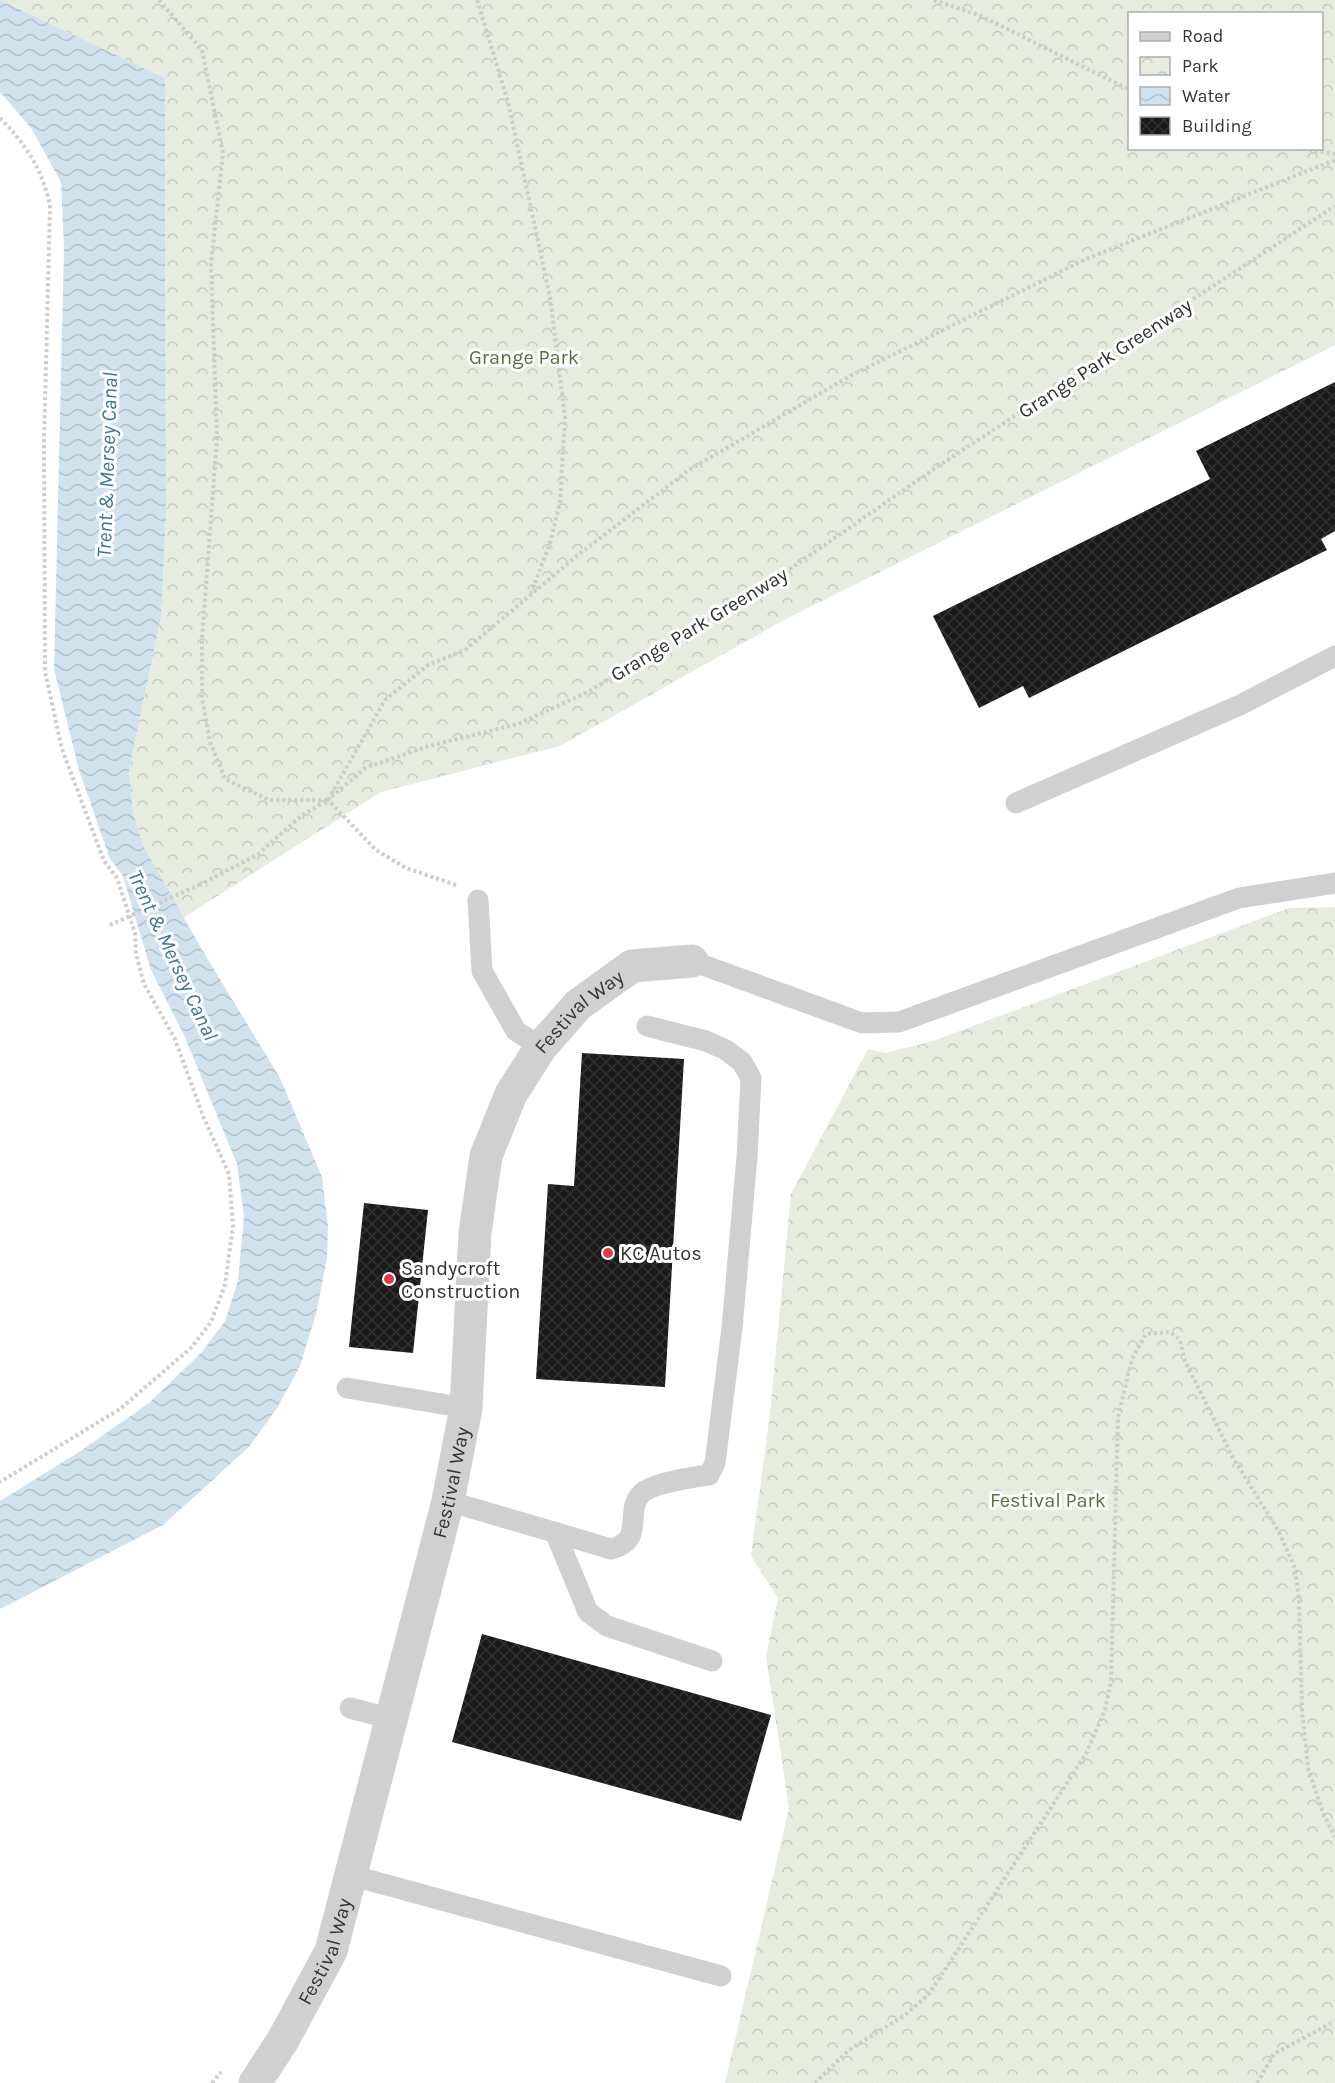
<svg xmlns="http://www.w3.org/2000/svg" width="1335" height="2083" font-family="Karla,sans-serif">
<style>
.park{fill:url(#park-crowns);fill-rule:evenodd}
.water{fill:url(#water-waves)}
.building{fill:url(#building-cross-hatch)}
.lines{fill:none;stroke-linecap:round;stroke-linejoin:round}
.path{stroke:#cdcdcd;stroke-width:4;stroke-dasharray:3 3;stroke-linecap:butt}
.lane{stroke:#d0d0d0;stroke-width:21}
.street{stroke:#d0d0d0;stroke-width:33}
.path-bridge{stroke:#cdcdcd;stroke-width:4;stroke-dasharray:3 3;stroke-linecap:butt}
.poi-dot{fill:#e63946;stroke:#fff;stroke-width:2}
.labels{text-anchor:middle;stroke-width:6;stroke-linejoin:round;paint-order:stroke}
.park-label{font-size:20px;fill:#56703f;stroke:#fff}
.street-label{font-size:20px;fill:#333;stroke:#fff}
.poi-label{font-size:20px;fill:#333;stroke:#fff;text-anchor:start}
.water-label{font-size:21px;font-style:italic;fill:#3f7597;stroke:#fff}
</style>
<defs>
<pattern id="park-crowns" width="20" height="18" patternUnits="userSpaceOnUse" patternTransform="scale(1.5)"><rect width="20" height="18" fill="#e6ecdf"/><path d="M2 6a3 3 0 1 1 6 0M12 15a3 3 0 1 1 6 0" fill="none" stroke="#c6cbc0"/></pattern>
<pattern id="water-waves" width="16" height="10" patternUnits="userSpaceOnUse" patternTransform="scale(1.5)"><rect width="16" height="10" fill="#cfe2ee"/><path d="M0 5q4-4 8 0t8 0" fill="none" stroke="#b2c2cd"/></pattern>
<pattern id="building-cross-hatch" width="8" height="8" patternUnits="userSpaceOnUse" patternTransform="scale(1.5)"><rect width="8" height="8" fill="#1a1a1a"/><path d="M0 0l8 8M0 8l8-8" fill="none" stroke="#333"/></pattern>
</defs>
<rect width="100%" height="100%" fill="#fff"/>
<g class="park">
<path d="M 0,0 L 1335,0 L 1335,345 L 782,621 L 560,746 L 381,792 L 183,918 L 144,847 L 133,813 L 129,769 L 161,618 L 166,515 L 165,78 ZM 1130,14 L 1322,14 L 1322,148 L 1130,148 Z"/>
<path d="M 1335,907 L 1335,2083 L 725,2083 L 789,1808 L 766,1656 L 778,1598 L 751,1556 L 770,1414 L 791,1194 L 868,1049 L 886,1053 L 933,1041 L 1289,908 Z"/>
</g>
<path class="water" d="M 0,0 L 165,78 L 166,515 L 161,618 L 129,769 L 133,813 L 144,847 L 201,948 L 280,1078 L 322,1177 L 328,1226 L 327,1258 L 316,1314 L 300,1366 L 277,1408 L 249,1447 L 163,1525 L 0,1609 L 0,1501 L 79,1452 L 149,1403 L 202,1352 L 225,1321 L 238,1281 L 244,1216 L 237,1164 L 184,1035 L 151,970 L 123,876 L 110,859 L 79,770 L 54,669 L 64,247 L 61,182 L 31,128 L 0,92 Z"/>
<g class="building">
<path d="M 1335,382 L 1335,531 L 1321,539 L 1327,550 L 1029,698 L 1023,686 L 979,708 L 933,616 L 1210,479 L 1196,451 Z"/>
<path d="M 582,1053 L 684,1059 L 665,1387 L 536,1379 L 548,1184 L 574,1186 Z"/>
<path d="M 364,1203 L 428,1210 L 413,1353 L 349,1347 Z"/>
<path d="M 482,1634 L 771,1715 L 741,1821 L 452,1742 Z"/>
</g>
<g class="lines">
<g class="path">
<path d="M 159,0 L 202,50 L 223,153 L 211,264 L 217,438 L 202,639 L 202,698 L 210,742 L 225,779 L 269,800 L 327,800"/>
<path d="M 477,0 L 508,102 L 550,297 L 565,417 L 560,502 L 550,543 L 531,593"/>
<path d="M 934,0 L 981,16 L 1130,90"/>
<path d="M 0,118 C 25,143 43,170 50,206 L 44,443 L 45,672 L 62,749 L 104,861 L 117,878 L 135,933 L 136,954 L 144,984 L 175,1039 L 203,1116 L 229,1174 L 233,1226 L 225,1285 L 211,1322 L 192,1347 L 120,1409 L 0,1482"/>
<path d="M 1297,148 L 1335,154"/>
<path d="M 199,885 L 257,855 L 301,816 L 328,800 L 385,700 L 428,665 L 465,650 L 578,555 L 689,470 L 850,376 L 1086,259 L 1335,160"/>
<path d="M 456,885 L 406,868 L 376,850 L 328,800 L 365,768 L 429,746 L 518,724 L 586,693 L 790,569 L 934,469 L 1335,206"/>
<path d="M 212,2083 L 221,2072"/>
<path d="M 815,2083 L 849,2050 L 905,2015 L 929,1994 L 1086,1754 L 1105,1710 L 1111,1682 L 1118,1417 L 1132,1359 L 1146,1334 L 1170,1332 L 1180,1340 L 1185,1361 L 1233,1458 L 1278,1530 L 1295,1568 L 1299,1600 L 1302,1711 L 1308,1768 L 1323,1813 L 1335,1837"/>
<path d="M 1257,2083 L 1274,2054 L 1335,2021"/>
</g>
<g class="lane">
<path d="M 1016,803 L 1240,705 L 1335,656"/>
<path d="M 478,900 L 482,971 L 516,1031 L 541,1047"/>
<path d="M 692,961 L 862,1023 L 899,1022 L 1239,898 L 1335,883"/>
<path d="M 347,1388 L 466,1408"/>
<path d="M 448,1501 L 611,1549 C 647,1540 623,1511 642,1493 C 653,1483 694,1477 709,1475 L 715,1463 L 732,1328 L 747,1157 L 751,1078 L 742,1062 L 726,1050 L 706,1041 L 647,1026"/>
<path d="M 555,1532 L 588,1612 L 607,1626 L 712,1661"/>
<path d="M 350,1708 L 392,1719"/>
<path d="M 350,1875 L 721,1976"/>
</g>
<path class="street" id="s1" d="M 255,2083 L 283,2040 L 331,1951 L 448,1501 L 466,1408 L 475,1233 L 486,1156 L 511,1094 L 541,1047 L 578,1005 L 632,966 L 692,961"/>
<path class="path-bridge" d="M 110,925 L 199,885"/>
</g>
<g class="poi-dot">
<circle cx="608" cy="1253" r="6"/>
<circle cx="389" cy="1279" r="6"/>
</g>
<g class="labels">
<g class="park-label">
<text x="524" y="364">Grange Park</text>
<text x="1048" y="1507">Festival Park</text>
</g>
<g class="street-label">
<text transform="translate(1105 358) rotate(-33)" y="7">Grange Park Greenway</text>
<text transform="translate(699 624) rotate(-31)" y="7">Grange Park Greenway</text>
<text dy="7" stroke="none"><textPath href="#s1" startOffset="1140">Festival Way</textPath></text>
<text dy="7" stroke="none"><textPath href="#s1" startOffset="636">Festival Way</textPath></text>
<text dy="7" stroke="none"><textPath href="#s1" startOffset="150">Festival Way</textPath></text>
</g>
<g class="poi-label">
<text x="620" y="1260">KC Autos</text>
<text x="401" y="1275">Sandycroft<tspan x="401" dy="23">Construction</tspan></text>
</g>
<g class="water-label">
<text transform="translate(107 465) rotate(-88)" y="7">Trent &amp; Mersey Canal</text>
<text transform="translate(173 955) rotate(65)" y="7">Trent &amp; Mersey Canal</text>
</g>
</g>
<rect x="1128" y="12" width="195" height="138" fill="#ffffff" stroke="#adadad" stroke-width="1.5"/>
<rect x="1140" y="32" width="30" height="9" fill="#d0d0d0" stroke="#adadad" stroke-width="1.5"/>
<text x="1182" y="42" font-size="18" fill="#333333">Road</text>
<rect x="1140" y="57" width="30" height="18" fill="url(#park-crowns)" stroke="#adadad" stroke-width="1.5"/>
<text x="1182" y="72" font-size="18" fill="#333333">Park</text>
<rect x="1140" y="87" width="30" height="18" fill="url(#water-waves)" stroke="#adadad" stroke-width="1.5"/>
<text x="1182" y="102" font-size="18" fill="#333333">Water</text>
<rect x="1140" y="117" width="30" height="18" fill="url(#building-cross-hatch)" stroke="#adadad" stroke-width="1.5"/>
<text x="1182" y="132" font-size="18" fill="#333333">Building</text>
</svg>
